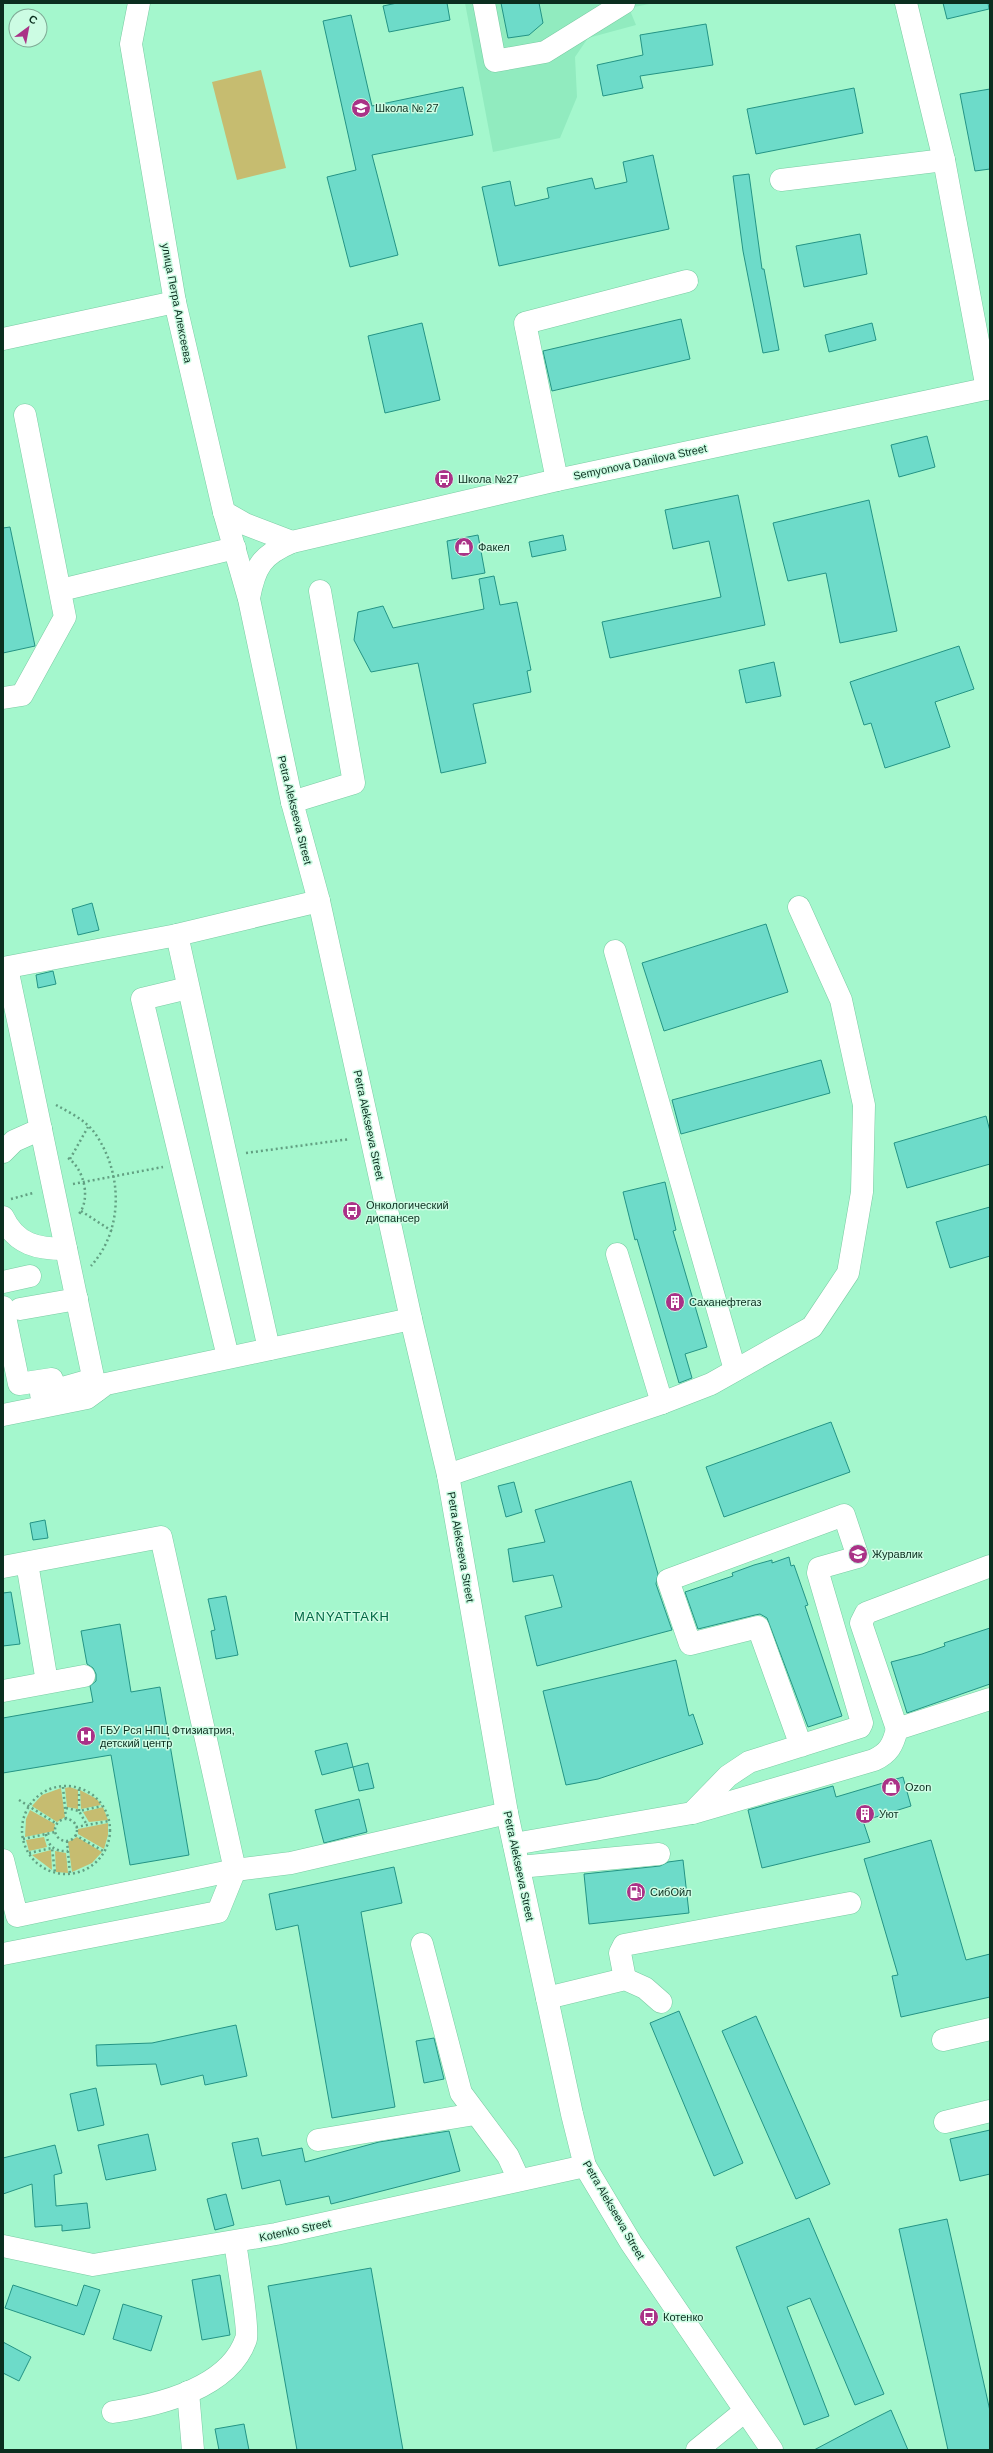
<svg xmlns="http://www.w3.org/2000/svg" width="993" height="2453" font-family="Helvetica,sans-serif">
<style>
.built{fill:#91ebbf}
.green{fill:#c6bc70}
.building{fill:#6ddbc9;stroke:#249485}
.lines{fill:none;stroke-linecap:round;stroke-linejoin:round}
.minor-casing{stroke:#7acba3;stroke-width:23}
.path{stroke:#62a082;stroke-width:2.5;stroke-dasharray:2 3;stroke-linecap:butt}
.minor{stroke:#fff;stroke-width:22}
.labels{text-anchor:middle;stroke-width:3;stroke-linejoin:round;paint-order:stroke}
.poi-label{font-size:11px;fill:#0b2e1f;stroke:#ccfce3;text-anchor:start}
.street-label{font-size:11px;fill:#0b2e1f;stroke:#ccfce3}
.quarter-label{font-size:13px;letter-spacing:1px;fill:#026644;stroke:#ccfce3}
</style>
<rect width="100%" height="100%" fill="#a4f7cd"/>
<path class="built" d="M 465,3 L 654,3 L 629,8 L 636,25 L 588,38 L 575,57 L 577,97 L 560,138 L 493,152 Z"/>
<g class="green">
<path d="M 261,70 L 286,168 L 237,180 L 212,82 Z"/>
<path d="M 70,1787 L 78,1790 L 78,1809 L 67,1807 L 65,1788 Z"/>
<path d="M 61,1788 L 65,1817 L 57,1822 L 32,1806 L 42,1795 Z"/>
<path d="M 80,1790 L 97,1799 L 101,1805 L 81,1809 Z"/>
<path d="M 103,1807 L 108,1820 L 89,1822 L 83,1812 Z"/>
<path d="M 30,1810 L 55,1824 L 54,1831 L 25,1837 L 26,1819 Z"/>
<path d="M 108,1823 L 108,1835 L 104,1849 L 78,1834 L 78,1829 Z"/>
<path d="M 44,1837 L 47,1847 L 29,1851 L 26,1840 Z"/>
<path d="M 77,1837 L 102,1852 L 92,1863 L 72,1872 L 68,1842 Z"/>
<path d="M 51,1850 L 52,1870 L 32,1855 Z"/>
<path d="M 55,1851 L 66,1853 L 68,1873 L 56,1872 Z"/>
</g>
<g class="building">
<path d="M 397,3 L 447,3 L 450,20 L 389,32 L 383,6 Z"/>
<path d="M 501,3 L 539,3 L 543,23 L 529,35 L 508,38 Z"/>
<path d="M 943,3 L 988,3 L 989,9 L 947,19 Z"/>
<path d="M 351,15 L 372,106 L 463,87 L 473,135 L 372,155 L 398,255 L 350,267 L 327,177 L 356,170 L 323,21 Z"/>
<path d="M 706,24 L 713,65 L 640,76 L 643,88 L 603,96 L 597,65 L 643,55 L 640,35 Z"/>
<path d="M 854,88 L 863,133 L 756,154 L 747,109 Z"/>
<path d="M 990,89 L 990,169 L 975,171 L 960,94 Z"/>
<path d="M 653,155 L 669,229 L 499,266 L 482,187 L 510,181 L 515,206 L 549,198 L 547,188 L 592,178 L 595,189 L 627,182 L 623,162 Z"/>
<path d="M 749,174 L 762,269 L 764,269 L 779,350 L 763,353 L 743,251 L 733,176 Z"/>
<path d="M 860,234 L 867,274 L 804,287 L 796,246 Z"/>
<path d="M 681,319 L 690,359 L 552,391 L 543,351 Z"/>
<path d="M 422,323 L 440,400 L 385,413 L 368,336 Z"/>
<path d="M 872,323 L 876,340 L 829,352 L 825,335 Z"/>
<path d="M 927,436 L 935,467 L 899,477 L 891,445 Z"/>
<path d="M 738,495 L 765,625 L 610,658 L 602,622 L 721,597 L 709,541 L 673,549 L 665,510 Z"/>
<path d="M 869,500 L 897,631 L 840,643 L 826,573 L 788,581 L 773,523 Z"/>
<path d="M 10,527 L 35,646 L 3,653 L 3,528 Z"/>
<path d="M 478,535 L 485,573 L 452,579 L 447,541 Z"/>
<path d="M 563,535 L 566,550 L 532,557 L 529,542 Z"/>
<path d="M 494,576 L 500,605 L 517,602 L 531,670 L 527,671 L 531,692 L 473,704 L 486,763 L 441,773 L 418,663 L 371,672 L 354,640 L 358,612 L 383,606 L 393,628 L 484,609 L 479,579 Z"/>
<path d="M 959,646 L 974,689 L 935,702 L 950,747 L 885,768 L 871,723 L 864,725 L 850,682 Z"/>
<path d="M 774,662 L 781,696 L 746,703 L 739,670 Z"/>
<path d="M 92,903 L 99,930 L 78,935 L 72,909 Z"/>
<path d="M 766,924 L 788,992 L 664,1031 L 642,963 Z"/>
<path d="M 53,971 L 56,984 L 38,988 L 36,975 Z"/>
<path d="M 821,1060 L 830,1093 L 681,1134 L 672,1100 Z"/>
<path d="M 986,1116 L 990,1131 L 990,1164 L 907,1188 L 894,1143 Z"/>
<path d="M 665,1182 L 676,1230 L 673,1231 L 707,1347 L 685,1354 L 692,1378 L 679,1383 L 637,1239 L 635,1240 L 623,1192 Z"/>
<path d="M 990,1207 L 990,1256 L 950,1268 L 936,1222 Z"/>
<path d="M 831,1422 L 850,1472 L 724,1517 L 706,1467 Z"/>
<path d="M 631,1481 L 658,1574 L 656,1584 L 672,1630 L 537,1666 L 525,1616 L 562,1607 L 553,1575 L 513,1582 L 508,1549 L 545,1542 L 535,1510 Z"/>
<path d="M 514,1482 L 522,1512 L 506,1517 L 498,1486 Z"/>
<path d="M 45,1520 L 48,1538 L 33,1540 L 30,1523 Z"/>
<path d="M 789,1557 L 791,1566 L 794,1565 L 808,1605 L 805,1606 L 842,1716 L 808,1727 L 767,1618 L 760,1614 L 755,1615 L 698,1629 L 685,1592 L 733,1576 L 732,1573 L 754,1565 L 772,1560 L 772,1563 Z"/>
<path d="M 11,1592 L 20,1644 L 3,1646 L 3,1593 Z"/>
<path d="M 226,1596 L 238,1655 L 216,1659 L 211,1631 L 215,1630 L 208,1599 Z"/>
<path d="M 120,1624 L 131,1692 L 160,1687 L 189,1855 L 130,1865 L 111,1755 L 3,1773 L 3,1718 L 93,1702 L 90,1686 L 96,1681 L 96,1674 L 93,1668 L 87,1664 L 81,1631 Z"/>
<path d="M 990,1628 L 990,1684 L 907,1713 L 891,1662 L 922,1654 L 945,1646 L 944,1643 Z"/>
<path d="M 676,1660 L 689,1716 L 693,1714 L 703,1744 L 598,1779 L 566,1785 L 543,1691 Z"/>
<path d="M 347,1743 L 353,1767 L 322,1775 L 315,1751 Z"/>
<path d="M 368,1763 L 374,1788 L 359,1791 L 353,1767 Z"/>
<path d="M 903,1777 L 911,1806 L 863,1821 L 870,1842 L 762,1868 L 748,1810 L 833,1786 L 836,1797 Z"/>
<path d="M 359,1799 L 367,1832 L 324,1843 L 315,1810 Z"/>
<path d="M 931,1840 L 966,1960 L 990,1954 L 990,1997 L 901,2017 L 892,1976 L 898,1975 L 864,1859 Z"/>
<path d="M 683,1860 L 689,1913 L 589,1924 L 584,1874 L 660,1866 L 668,1862 Z"/>
<path d="M 394,1867 L 402,1903 L 361,1912 L 395,2107 L 332,2118 L 298,1925 L 276,1930 L 269,1894 Z"/>
<path d="M 679,2011 L 743,2163 L 714,2176 L 650,2023 Z"/>
<path d="M 756,2016 L 830,2184 L 796,2199 L 722,2031 Z"/>
<path d="M 236,2025 L 247,2076 L 205,2085 L 203,2075 L 161,2085 L 156,2064 L 97,2066 L 96,2045 L 152,2043 Z"/>
<path d="M 434,2038 L 444,2079 L 424,2083 L 416,2041 Z"/>
<path d="M 96,2088 L 104,2125 L 78,2131 L 70,2094 Z"/>
<path d="M 990,2130 L 990,2174 L 960,2181 L 950,2139 Z"/>
<path d="M 449,2131 L 460,2171 L 331,2204 L 329,2196 L 286,2205 L 280,2180 L 242,2189 L 232,2143 L 258,2138 L 262,2156 L 302,2148 L 305,2162 L 379,2142 Z"/>
<path d="M 148,2134 L 156,2170 L 106,2180 L 98,2145 Z"/>
<path d="M 55,2145 L 62,2173 L 54,2175 L 56,2206 L 87,2203 L 90,2228 L 62,2231 L 62,2225 L 35,2227 L 32,2184 L 3,2194 L 3,2158 Z"/>
<path d="M 226,2194 L 234,2225 L 215,2230 L 207,2199 Z"/>
<path d="M 809,2218 L 884,2394 L 855,2405 L 810,2298 L 787,2307 L 829,2416 L 804,2425 L 736,2247 Z"/>
<path d="M 947,2219 L 990,2411 L 990,2450 L 948,2450 L 899,2229 Z"/>
<path d="M 371,2268 L 403,2450 L 297,2450 L 268,2286 Z"/>
<path d="M 220,2275 L 230,2335 L 202,2340 L 192,2280 Z"/>
<path d="M 13,2285 L 77,2306 L 84,2285 L 100,2290 L 84,2335 L 5,2308 Z"/>
<path d="M 123,2304 L 162,2316 L 151,2351 L 113,2339 Z"/>
<path d="M 3,2342 L 31,2357 L 19,2381 L 3,2373 Z"/>
<path d="M 891,2410 L 908,2450 L 814,2450 L 869,2421 Z"/>
<path d="M 244,2424 L 249,2450 L 219,2450 L 215,2429 Z"/>
</g>
<g class="lines">
<defs>
<g id="minor">
<path d="M 139,3 L 131,44 L 175,302 L 224,512 L 249,599 L 292,802 L 319,901 L 411,1319 L 448,1475 L 507,1813 L 572,2114 L 585,2166 L 631,2243 L 772,2450"/>
<path d="M 484,3 L 495,61 L 545,52 L 624,3"/>
<path d="M 906,3 L 944,160 L 987,389"/>
<path d="M 781,180 L 944,160"/>
<path d="M 3,339 L 175,302"/>
<path d="M 557,480 L 525,323 L 687,281"/>
<path d="M 224,512 L 245,524 L 292,542"/>
<path d="M 61,590 L 235,548"/>
<path d="M 249,598 C 255,566 262,555 292,542 L 557,480 L 990,388"/>
<path d="M 3,698 L 22,695 L 65,617 L 25,415"/>
<path d="M 292,802 L 354,783 L 320,591"/>
<path d="M 177,935 L 269,1349"/>
<path d="M 615,951 L 735,1370"/>
<path d="M 3,968 L 177,935 L 319,901"/>
<path d="M 7,968 L 96,1391"/>
<path d="M 188,988 L 142,999 L 228,1357"/>
<path d="M 3,1152 L 14,1141 L 41,1129"/>
<path d="M 3,1217 C 16,1245 38,1249 66,1249"/>
<path d="M 617,1254 L 662,1403"/>
<path d="M 3,1282 L 30,1276"/>
<path d="M 3,1307 L 19,1384 L 52,1379 L 56,1390"/>
<path d="M 20,1309 L 77,1299"/>
<path d="M 41,1394 L 94,1379"/>
<path d="M 3,1415 L 87,1398 L 106,1384 L 411,1319"/>
<path d="M 448,1475 L 662,1403 L 711,1384 L 812,1327 L 848,1273 L 862,1192 L 864,1105 L 841,1000 L 799,907"/>
<path d="M 27,1563 L 47,1682"/>
<path d="M 3,1567 L 161,1537 L 235,1870 L 218,1912 L 3,1954"/>
<path d="M 3,1691 L 84,1676"/>
<path d="M 897,1729 L 861,1623 L 866,1613 L 990,1566"/>
<path d="M 693,1813 L 874,1760 C 889,1753 893,1745 897,1729 L 990,1699"/>
<path d="M 514,1844 L 692,1813 L 728,1776 L 749,1762 L 860,1727 L 862,1723 L 818,1573 L 819,1568 L 858,1557 L 844,1515 L 668,1580 L 690,1644 L 758,1627 L 801,1746"/>
<path d="M 3,1860 L 17,1916 L 235,1870 L 291,1863 L 507,1813"/>
<path d="M 519,1867 L 659,1854"/>
<path d="M 422,1944 L 461,2093 L 508,2156 L 519,2180"/>
<path d="M 625,1979 L 620,1953 L 624,1945 L 850,1903"/>
<path d="M 547,1998 L 625,1979 L 645,1988 L 661,2002"/>
<path d="M 943,2040 L 990,2029"/>
<path d="M 945,2122 L 990,2111"/>
<path d="M 318,2140 L 475,2114"/>
<path d="M 3,2246 L 93,2265 L 276,2234 L 585,2166"/>
<path d="M 188,2392 L 193,2450"/>
<path d="M 113,2412 C 158,2405 229,2389 246,2339 C 249,2331 237,2256 235,2242"/>
<path d="M 697,2450 L 745,2411"/>
</g>
</defs>
<use href="#minor" class="minor-casing"/>
<g class="path">
<path d="M 56,1105 C 69,1112 85,1120 94,1132 C 123,1172 124,1229 91,1266"/>
<path d="M 246,1153 L 350,1139"/>
<path d="M 68,1158 C 84,1169 91,1198 79,1214"/>
<path d="M 70,1159 L 88,1127"/>
<path d="M 73,1184 L 163,1167"/>
<path d="M 11,1199 L 33,1193"/>
<path d="M 81,1211 L 112,1231"/>
<circle cx="66" cy="1830" r="44"/>
<path d="M 63,1787 L 66,1819"/>
<path d="M 79,1789 L 79,1811 L 102,1806"/>
<path d="M 19,1800 L 57,1824"/>
<path d="M 66,1808 L 79,1811 L 87,1825"/>
<circle cx="66" cy="1830" r="11"/>
<path d="M 76,1827 L 109,1821"/>
<path d="M 46,1834 C 48,1846 55,1852 68,1851"/>
<path d="M 75,1835 L 105,1852"/>
<path d="M 23,1839 L 55,1832"/>
<path d="M 67,1841 L 70,1874"/>
<path d="M 29,1853 L 52,1848 L 55,1873"/>
</g>
<use href="#minor" class="minor"/>
</g>
<defs>
<symbol id="school-disc" viewBox="-11 -11 22 22"><circle r="9.5" fill="#aa3287" stroke="#ccfce3"/><path d="M0-5L7-2L0 1L-7-2ZM-4 1L0 2.5L4 1V4Q0 6-4 4Z" fill="#fff"/></symbol>
<symbol id="bus-disc" viewBox="-11 -11 22 22"><circle r="9.5" fill="#aa3287" stroke="#ccfce3"/><path d="M-5-6H5V4H4V6H2V4H-2V6H-4V4H-5ZM-3.5-4V0h7V-4ZM-3.5 1.2v1.5H-2V1.2ZM2 1.2v1.5H3.5V1.2Z" fill="#fff"/></symbol>
<symbol id="shop-disc" viewBox="-11 -11 22 22"><circle r="9.5" fill="#aa3287" stroke="#ccfce3"/><path d="M-5-2.5h2.3a2.7 3.5 0 0 1 5.4 0H5L5.5 6h-11ZM-1.5-2.5h3a1.5 2.3 0 0 0-3 0Z" fill="#fff"/></symbol>
<symbol id="building-disc" viewBox="-11 -11 22 22"><circle r="9.5" fill="#aa3287" stroke="#ccfce3"/><path d="M-4-6H4V6H1V3H-1V6H-4ZM-2.5-4.3h1.7v1.8h-1.7ZM.8-4.3h1.7v1.8H.8ZM-2.5-1h1.7V.8h-1.7ZM.8-1h1.7V.8H.8Z" fill="#fff"/></symbol>
<symbol id="hospital-disc" viewBox="-11 -11 22 22"><circle r="9.5" fill="#aa3287" stroke="#ccfce3"/><path d="M-5-5h3v3.5h4V-5h3V5h-3V1.5h-4V5h-3Z" fill="#fff"/></symbol>
<symbol id="fuel-disc" viewBox="-11 -11 22 22"><circle r="9.5" fill="#aa3287" stroke="#ccfce3"/><path d="M-5.5-6h7V0h2V4h1.3V-2.5L3-4.5l.8-.8L6-3V5H2.5V1h-1V6h-7ZM-4.2-4.7v3.2H.2V-4.7Z" fill="#fff"/></symbol>
</defs>
<g fill-rule="evenodd">
<use href="#school-disc" x="350" y="97" width="22" height="22"/>
<use href="#bus-disc" x="433" y="468" width="22" height="22"/>
<use href="#shop-disc" x="453" y="536" width="22" height="22"/>
<use href="#bus-disc" x="341" y="1200" width="22" height="22"/>
<use href="#building-disc" x="664" y="1291" width="22" height="22"/>
<use href="#school-disc" x="847" y="1543" width="22" height="22"/>
<use href="#hospital-disc" x="75" y="1725" width="22" height="22"/>
<use href="#shop-disc" x="880" y="1776" width="22" height="22"/>
<use href="#building-disc" x="854" y="1803" width="22" height="22"/>
<use href="#fuel-disc" x="625" y="1881" width="22" height="22"/>
<use href="#bus-disc" x="638" y="2306" width="22" height="22"/>
</g>
<g class="labels">
<g class="poi-label">
<text x="375" y="112">Школа № 27</text>
<text x="458" y="483">Школа №27</text>
<text x="478" y="551">Факел</text>
<text x="366" y="1209">Онкологический<tspan x="366" dy="13">диспансер</tspan></text>
<text x="689" y="1306">Саханефтегаз</text>
<text x="872" y="1558">Журавлик</text>
<text x="100" y="1734">ГБУ Рся НПЦ Фтизиатрия,<tspan x="100" dy="13">детский центр</tspan></text>
<text x="905" y="1791">Ozon</text>
<text x="879" y="1818">Уют</text>
<text x="650" y="1896">СибОйл</text>
<text x="663" y="2321">Котенко</text>
</g>
<g class="street-label">
<text transform="translate(177 303) rotate(79)" y="4">улица Петра Алексеева</text>
<text transform="translate(640 462) rotate(-12)" y="4">Semyonova Danilova Street</text>
<text transform="translate(295 810) rotate(76)" y="4">Petra Alekseeva Street</text>
<text transform="translate(369 1125) rotate(78)" y="4">Petra Alekseeva Street</text>
<text transform="translate(461 1547) rotate(80)" y="4">Petra Alekseeva Street</text>
<text transform="translate(519 1866) rotate(78)" y="4">Petra Alekseeva Street</text>
<text transform="translate(614 2210) rotate(60)" y="4">Petra Alekseeva Street</text>
<text transform="translate(295 2230) rotate(-12)" y="4">Kotenko Street</text>
</g>
<g class="quarter-label">
<text x="342" y="1621">MANYATTAKH</text>
</g>
</g>
<rect width="993" height="2453" fill="none" stroke="#0b2e1f" stroke-width="8"/>
<g transform="translate(28 28) rotate(32)"><circle r="19" fill="#ccfce3" stroke="#7faa95"/>
<path d="M0-3L7 15L0 10L-7 15Z" fill="#aa3287"/>
<text y="-6" font-size="11" font-weight="bold" text-anchor="middle" fill="#0b2e1f">С</text>
</g>
</svg>
